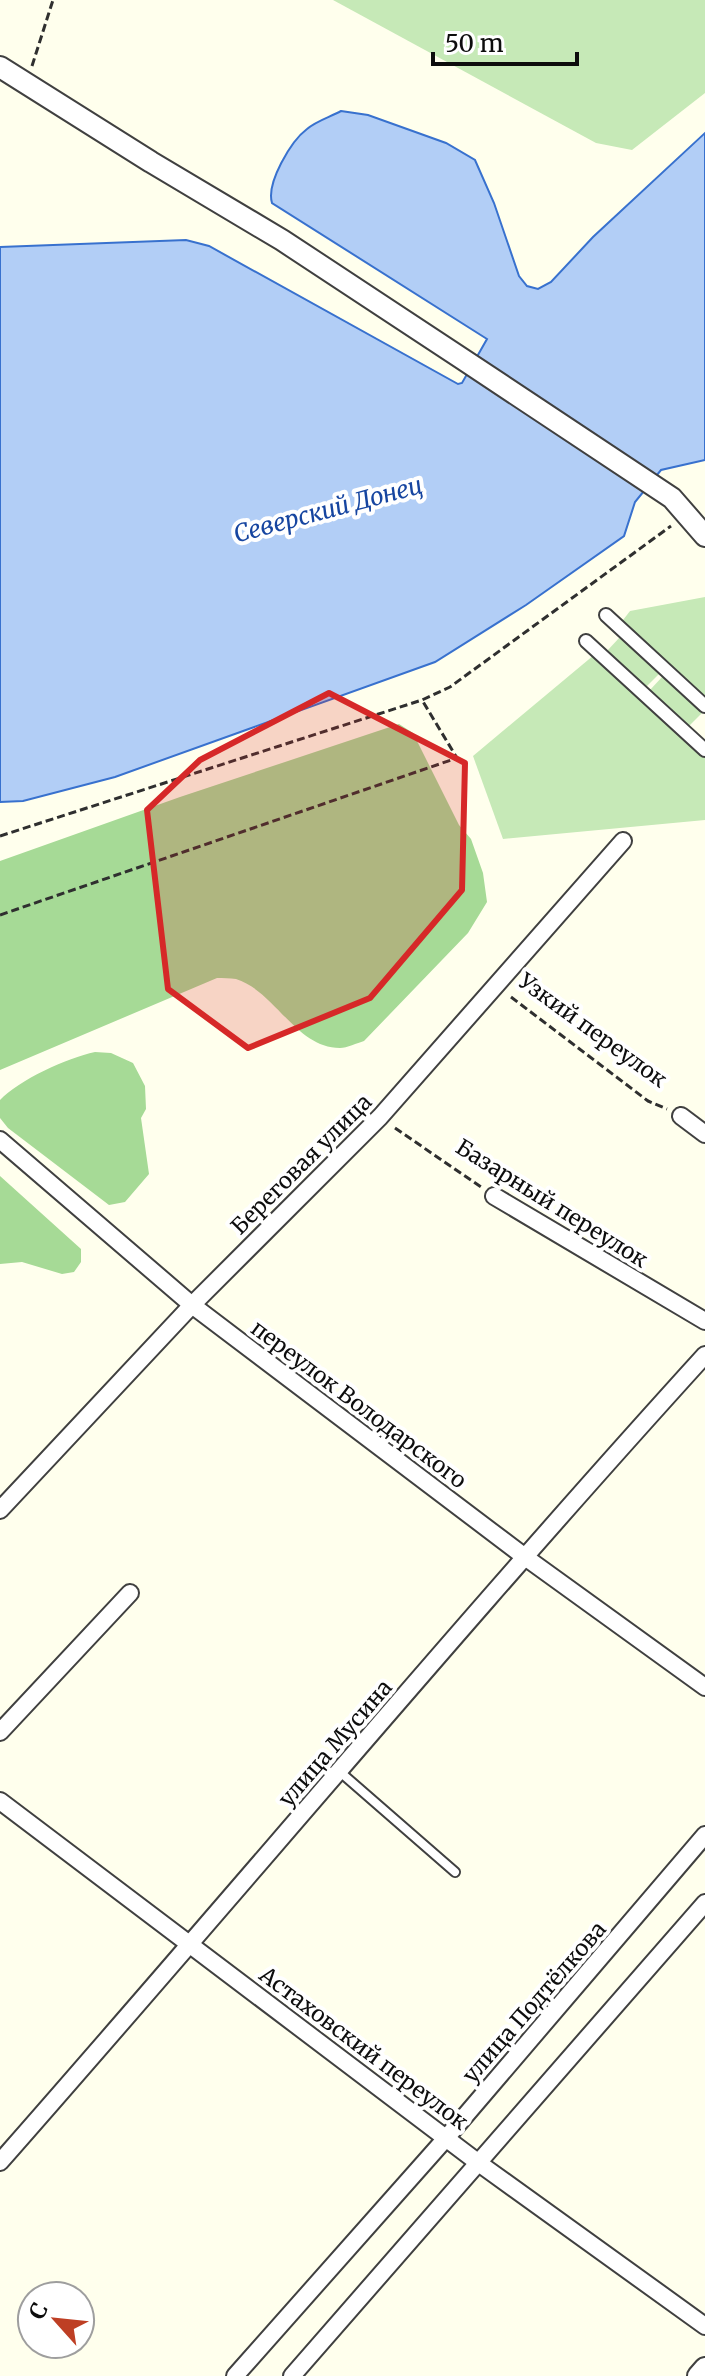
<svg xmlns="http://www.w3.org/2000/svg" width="705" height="2376" font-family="Merriweather,serif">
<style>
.green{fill:#c6e9b7}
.forest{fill:#a6da96}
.water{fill:#b2cef6;stroke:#3871ce;stroke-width:2}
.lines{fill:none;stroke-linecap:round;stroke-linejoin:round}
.service-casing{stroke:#404040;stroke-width:12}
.pedestrian-casing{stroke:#404040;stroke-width:16}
.minor-casing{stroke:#404040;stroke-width:20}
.tertiary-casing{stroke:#404040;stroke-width:24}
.path{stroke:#2f2f2f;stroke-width:3;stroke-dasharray:8 4;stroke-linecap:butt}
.service{stroke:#fff;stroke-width:8}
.pedestrian{stroke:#fff;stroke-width:12}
.minor{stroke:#fff;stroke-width:16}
.tertiary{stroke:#fff;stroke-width:20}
.marked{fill:#d62828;fill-opacity:0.2;stroke:#d62828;stroke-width:6;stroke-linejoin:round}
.labels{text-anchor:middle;stroke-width:8;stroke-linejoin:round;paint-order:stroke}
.street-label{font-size:22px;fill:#0d0d0d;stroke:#fff}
.water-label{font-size:24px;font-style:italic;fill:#1645a0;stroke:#fff}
</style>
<rect width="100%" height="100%" fill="#ffffed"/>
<g class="green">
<path d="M 333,0 L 705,0 L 705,93 L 632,150 L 596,143 Z"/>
<path d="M 705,597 L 705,702 L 620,624 L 630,611 Z"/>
<path d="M 620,637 L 660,673 L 646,687 L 607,651 Z"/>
<path d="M 594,655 L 705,754 L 705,820 L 503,839 L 473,756 Z"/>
<path d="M 663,676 L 703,712 L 689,726 L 650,690 Z"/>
</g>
<g class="forest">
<path d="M 399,724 L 413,733 L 459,825 L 471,839 L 483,873 L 487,902 L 468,933 L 364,1041 C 357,1043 347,1048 340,1048 C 296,1048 275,991 236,979 C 230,978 223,978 217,978 L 0,1070 L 0,861 L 180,797 Z"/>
<path d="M 95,1052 L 111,1053 L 133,1063 L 145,1086 L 146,1109 L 141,1118 L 149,1174 L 125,1202 L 109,1205 L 8,1128 L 0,1118 L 0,1100 C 19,1080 67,1058 95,1052 Z"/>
<path d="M 0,1176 L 81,1249 L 81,1262 L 74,1272 L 62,1274 L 22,1262 L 0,1264 Z"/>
</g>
<path class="water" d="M 341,111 L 368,115 L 446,143 L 475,160 L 494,203 L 519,276 L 527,286 L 538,289 L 551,282 L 593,237 L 705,133 L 705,460 L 661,470 L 635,502 L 624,536 L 526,605 L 435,662 L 115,777 L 23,801 L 0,802 L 0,247 L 186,240 L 209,246 L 458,384 L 462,383 L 487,339 L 272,203 C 266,183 291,141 307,129 C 316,121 330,117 341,111 Z"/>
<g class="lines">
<defs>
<path id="service" d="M 339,1771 L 455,1872"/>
<g id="pedestrian">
<path d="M 606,615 L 705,706"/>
<path d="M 586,641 L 705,750"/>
</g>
<g id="minor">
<path d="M 681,1116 L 705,1134"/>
<path d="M 0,1140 L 192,1305 L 525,1557 L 705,1687"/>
<path d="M 494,1196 L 705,1321"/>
<path d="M 0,1510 L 192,1305 L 380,1117 L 623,841"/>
<path d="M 0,1732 L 130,1593"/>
<path d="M 0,1801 L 480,2164 L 705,2326"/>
<path d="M 0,2162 C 236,1894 465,1619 705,1355"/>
<path d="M 235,2376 L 447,2137 L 705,1835"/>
<path d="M 292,2376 L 705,1903"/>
</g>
<g id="tertiary">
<path d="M 0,67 L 151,162 L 282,240 L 461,358 L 672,498 L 705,536"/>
<path d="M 698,2376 L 705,2368"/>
</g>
</defs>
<use href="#service" class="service-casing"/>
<use href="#pedestrian" class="pedestrian-casing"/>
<use href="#minor" class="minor-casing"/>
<use href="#tertiary" class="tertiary-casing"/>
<g class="path">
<path d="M 32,66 L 53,0"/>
<path d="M 0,836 L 422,700 L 450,687 L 671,526"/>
<path d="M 0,915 L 457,758 L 422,700"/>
<path d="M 511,997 L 648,1101 L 667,1109"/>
<path d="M 395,1128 L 481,1187"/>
</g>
<use href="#service" class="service"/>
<use href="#pedestrian" class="pedestrian"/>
<use href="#minor" class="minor"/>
<use href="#tertiary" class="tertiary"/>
</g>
<path class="marked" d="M 329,693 L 465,763 L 462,890 L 370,998 L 248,1048 L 168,989 L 147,810 L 200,760 Z"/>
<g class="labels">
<g class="street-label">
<text transform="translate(593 1030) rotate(36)" y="8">Узкий переулок</text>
<text transform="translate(301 1164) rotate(-45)" y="8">Береговая улица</text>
<text transform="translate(552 1203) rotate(32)" y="8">Базарный переулок</text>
<text transform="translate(359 1404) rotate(37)" y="8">переулок Володарского</text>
<text transform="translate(335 1743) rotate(-49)" y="8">улица Мусина</text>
<text transform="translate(534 2002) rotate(-49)" y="8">улица Подтёлкова</text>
<text transform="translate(364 2048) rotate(37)" y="8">Астаховский переулок</text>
</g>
<g class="water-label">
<text transform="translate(328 510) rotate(-15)" y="8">Северский Донец</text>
</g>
</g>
<g transform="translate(56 2320) rotate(297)"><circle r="38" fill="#ffffff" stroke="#9e9e9e" stroke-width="2"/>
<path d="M0-6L14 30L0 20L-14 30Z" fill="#be3f24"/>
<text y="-12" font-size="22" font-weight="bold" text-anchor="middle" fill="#0d0d0d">С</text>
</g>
<path d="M433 52v12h144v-12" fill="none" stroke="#0d0d0d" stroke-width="4"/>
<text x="445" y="52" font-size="24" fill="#0d0d0d" stroke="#ffffff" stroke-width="6" paint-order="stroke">50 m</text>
</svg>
